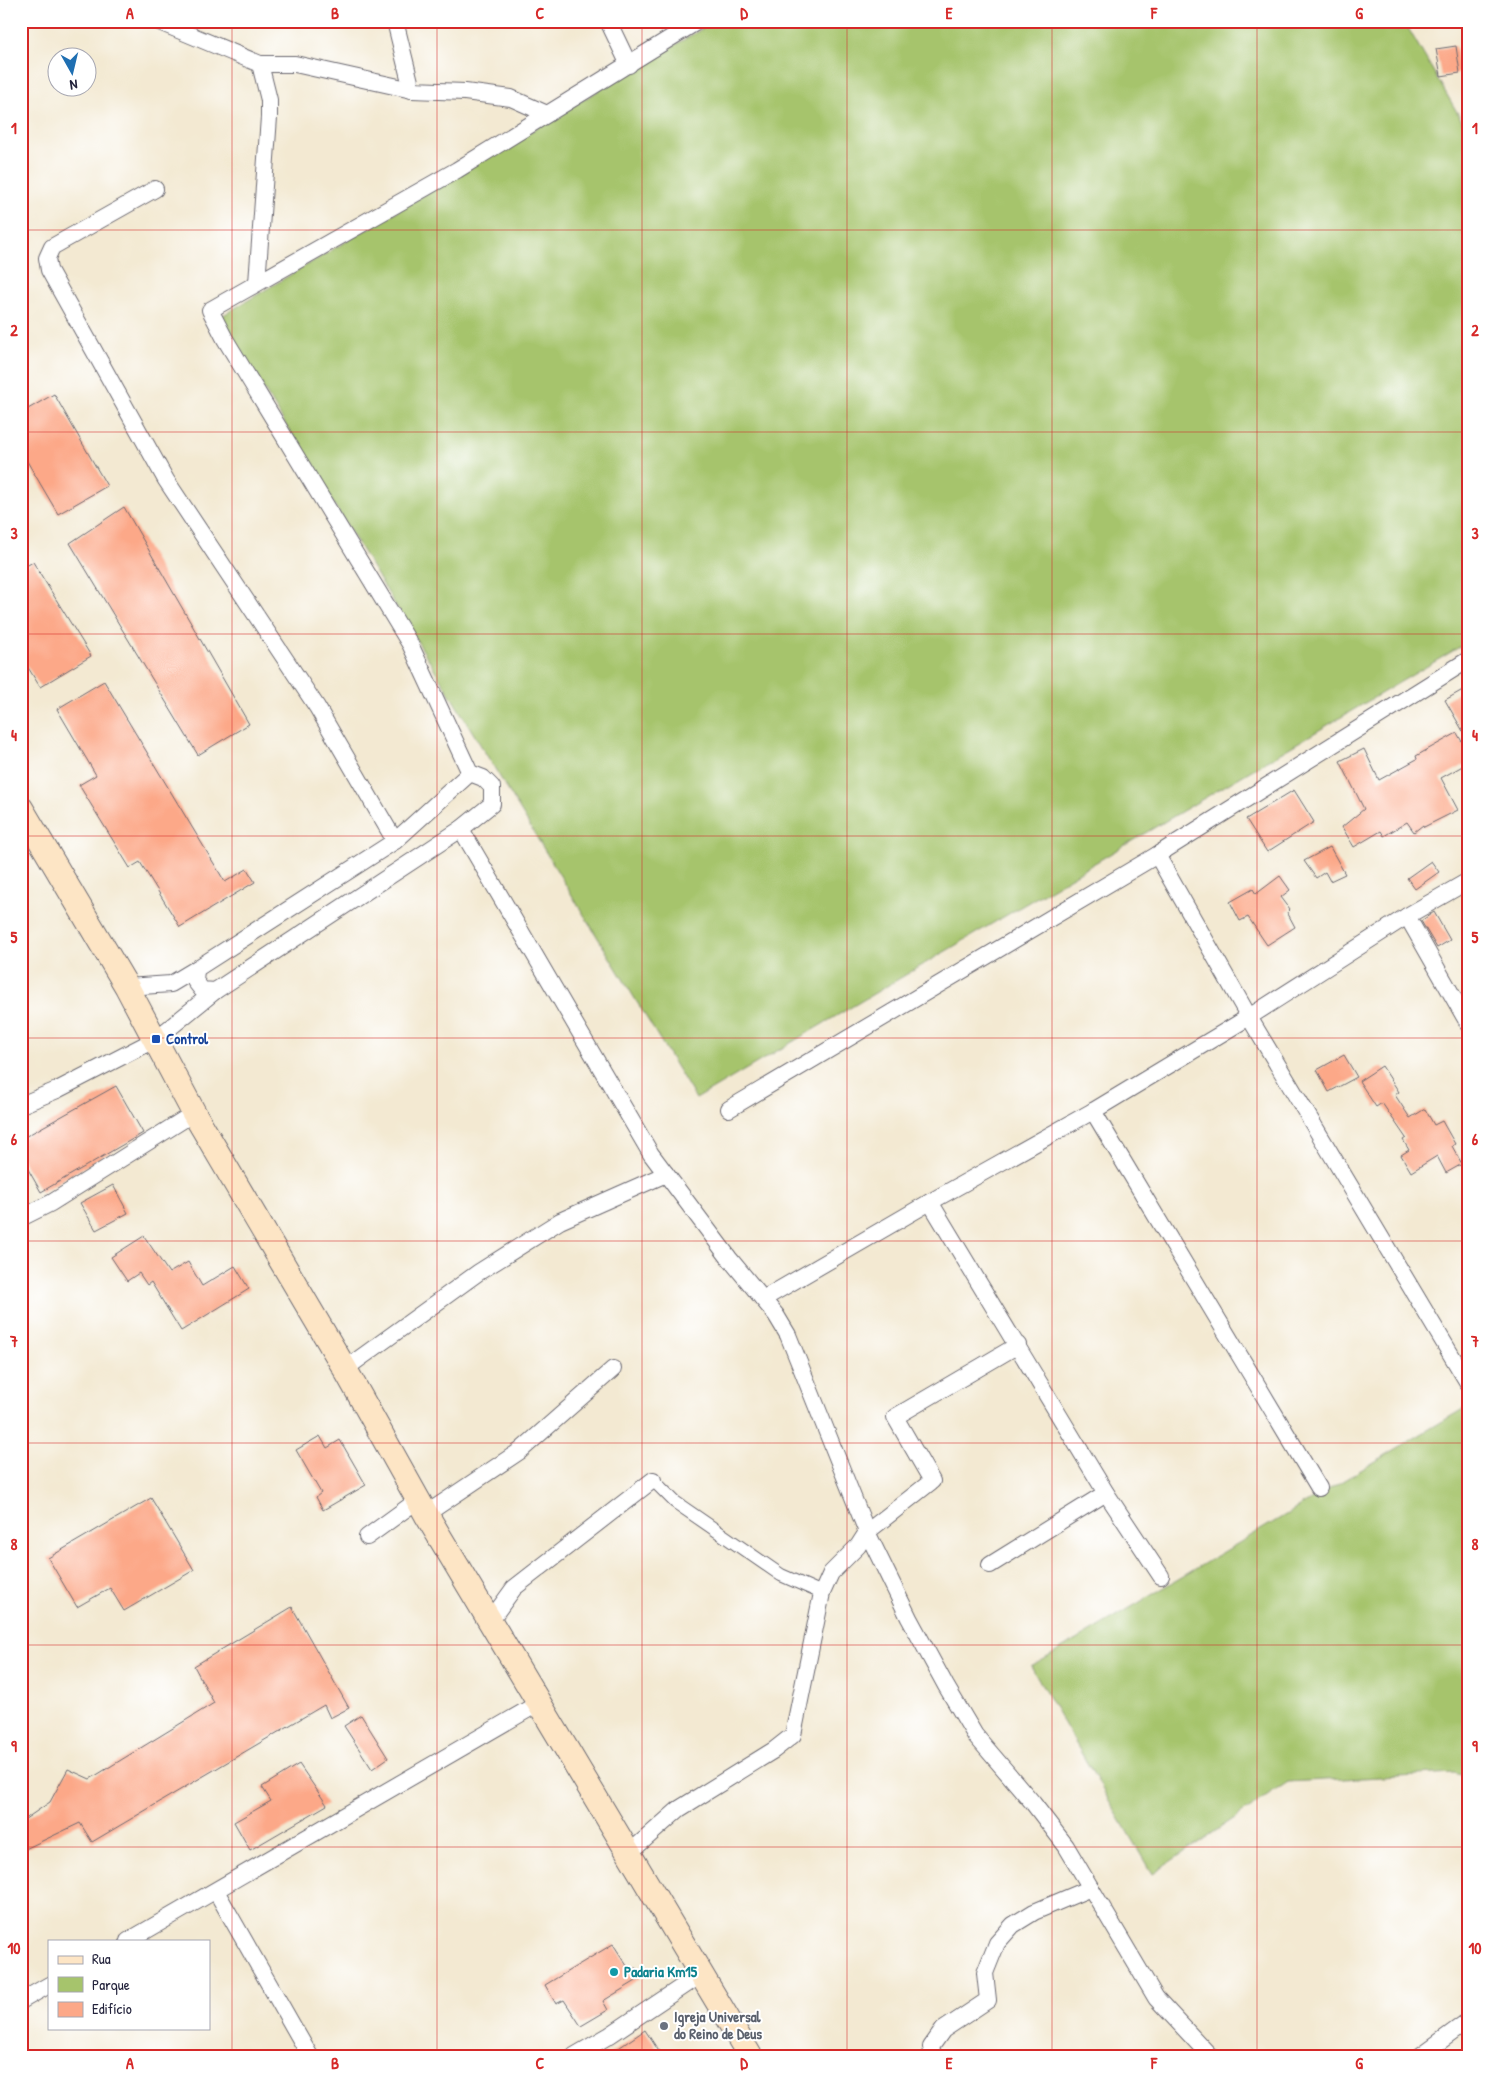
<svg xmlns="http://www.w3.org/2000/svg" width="1489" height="2077" font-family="'Patrick Hand',sans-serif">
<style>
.green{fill:#a6c46c;stroke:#647354}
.building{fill:#fca888}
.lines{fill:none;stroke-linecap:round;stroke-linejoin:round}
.pedestrian-casing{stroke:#6b6870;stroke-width:14}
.minor-casing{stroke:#6b6870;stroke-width:18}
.secondary-casing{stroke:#6b6870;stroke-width:26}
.pedestrian{stroke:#fff;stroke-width:12}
.minor{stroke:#fff;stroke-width:16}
.secondary{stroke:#fde5c5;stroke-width:24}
.grid{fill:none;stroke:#d62828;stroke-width:1;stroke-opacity:0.55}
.transit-dot{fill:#1a4fb4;stroke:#fff;stroke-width:2}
.culture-dot{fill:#0f9aa8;stroke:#fff;stroke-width:2}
.worship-dot{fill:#6b7280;stroke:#fff;stroke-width:2}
.labels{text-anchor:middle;stroke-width:4;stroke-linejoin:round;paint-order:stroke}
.transit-label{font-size:15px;font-weight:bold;fill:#164399;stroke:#fff;text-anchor:start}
.culture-label{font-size:15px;font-weight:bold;fill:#0d838f;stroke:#fff;text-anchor:start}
.worship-label{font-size:15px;font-weight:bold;fill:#5b616d;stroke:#fff;text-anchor:start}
.neatline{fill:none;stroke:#d62828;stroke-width:2}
.grid-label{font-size:16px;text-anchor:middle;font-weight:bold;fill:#d62828}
</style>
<rect width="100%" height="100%" fill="#fff"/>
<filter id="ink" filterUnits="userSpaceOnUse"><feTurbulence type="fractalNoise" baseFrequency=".02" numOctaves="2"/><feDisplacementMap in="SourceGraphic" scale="10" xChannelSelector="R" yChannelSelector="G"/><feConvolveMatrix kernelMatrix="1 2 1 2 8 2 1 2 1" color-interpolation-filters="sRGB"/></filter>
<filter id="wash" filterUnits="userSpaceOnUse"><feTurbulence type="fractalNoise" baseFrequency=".0096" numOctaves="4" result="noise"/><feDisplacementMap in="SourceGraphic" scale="20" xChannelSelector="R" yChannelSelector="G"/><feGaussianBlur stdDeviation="1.12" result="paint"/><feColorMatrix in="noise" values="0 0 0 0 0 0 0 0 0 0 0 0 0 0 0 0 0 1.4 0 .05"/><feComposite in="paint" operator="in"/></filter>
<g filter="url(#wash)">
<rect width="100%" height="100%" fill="#f3e9d2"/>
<g class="green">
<path d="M 715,21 L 1404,21 L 1468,131 L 1468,642 L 696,1099 L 220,317 Z"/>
<path d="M 1468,1406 L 1468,1777 L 1454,1773 L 1288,1782 L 1152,1874 L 1031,1667 Z"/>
</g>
<g id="blocks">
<g class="building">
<path d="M 1456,46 L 1460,73 L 1441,76 L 1436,49 Z"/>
<path d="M 54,394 L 107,486 L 58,514 L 21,451 L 21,413 Z"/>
<path d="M 124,507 L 249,724 L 198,755 L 70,543 Z"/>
<path d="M 33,562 L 91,656 L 40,687 L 21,656 L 21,569 Z"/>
<path d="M 104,681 L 225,882 L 247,869 L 255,882 L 180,927 L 140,862 L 130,868 L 79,785 L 96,775 L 57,709 Z"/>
<path d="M 1468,687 L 1468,740 L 1445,700 Z"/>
<path d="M 1457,733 L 1468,752 L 1468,763 L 1441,778 L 1458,810 L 1424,827 L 1423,825 L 1414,832 L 1407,822 L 1384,836 L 1381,831 L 1354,847 L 1342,827 L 1364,809 L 1340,761 L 1364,749 L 1379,780 L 1417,759 L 1416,756 Z"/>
<path d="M 1294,790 L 1314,822 L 1267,852 L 1246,819 Z"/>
<path d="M 1330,847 L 1345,874 L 1330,881 L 1325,872 L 1316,878 L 1304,861 Z"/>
<path d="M 1431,861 L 1439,872 L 1415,889 L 1407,878 Z"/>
<path d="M 1280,876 L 1290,890 L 1281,897 L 1290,909 L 1287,912 L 1295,927 L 1267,945 L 1248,917 L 1240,921 L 1230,902 L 1253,889 L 1256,894 Z"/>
<path d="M 1434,912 L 1450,940 L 1437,948 L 1421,921 Z"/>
<path d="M 1344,1055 L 1357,1077 L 1329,1092 L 1317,1070 Z"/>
<path d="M 1382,1066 L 1399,1092 L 1395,1095 L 1410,1118 L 1425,1109 L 1434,1125 L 1442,1121 L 1455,1144 L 1452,1146 L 1462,1164 L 1446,1173 L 1437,1156 L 1411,1172 L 1401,1155 L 1409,1150 L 1403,1140 L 1406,1138 L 1382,1103 L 1376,1107 L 1359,1081 Z"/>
<path d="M 116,1086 L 143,1133 L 41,1192 L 21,1157 L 21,1139 Z"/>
<path d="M 113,1185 L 128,1213 L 96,1230 L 80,1203 Z"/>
<path d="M 144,1236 L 169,1273 L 188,1262 L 202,1286 L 235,1266 L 249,1289 L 181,1331 L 151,1282 L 147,1285 L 139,1273 L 127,1281 L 111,1257 Z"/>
<path d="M 320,1436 L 327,1448 L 340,1440 L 366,1485 L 323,1510 L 316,1497 L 321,1493 L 296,1450 Z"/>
<path d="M 151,1498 L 194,1570 L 124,1611 L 110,1588 L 77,1607 L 48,1558 Z"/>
<path d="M 292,1607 L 349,1708 L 330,1718 L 324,1705 L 92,1842 L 80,1823 L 21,1851 L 21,1822 L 50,1802 L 68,1769 L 90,1779 L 214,1703 L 194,1666 Z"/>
<path d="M 361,1715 L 388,1758 L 372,1769 L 344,1726 Z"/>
<path d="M 299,1764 L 327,1805 L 250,1850 L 234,1822 L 271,1801 L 262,1787 Z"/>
<path d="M 613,1944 L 629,1969 L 636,1968 L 641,1978 L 603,2001 L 608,2010 L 581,2026 L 564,2000 L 556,2004 L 545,1985 Z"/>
<path d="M 645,2030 L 662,2056 L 607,2056 Z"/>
</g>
</g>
</g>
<g filter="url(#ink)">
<use href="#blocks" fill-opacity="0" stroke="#6b6870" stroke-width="1"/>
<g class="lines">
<defs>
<path id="pedestrian" d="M 653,1480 L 675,1502 L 781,1575 L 822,1593"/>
<g id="minor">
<path d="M 157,21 L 260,64 L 269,100 L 269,117 L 257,283"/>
<path d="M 395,21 L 412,90 L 465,92 L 511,98 L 547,114"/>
<path d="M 608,21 L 629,65"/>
<path d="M 260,64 L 295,64 L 412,90"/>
<path d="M 155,189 L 52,247 L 47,258 L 49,270 L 166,480 L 317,707 L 395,841"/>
<path d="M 461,829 L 651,1154 L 729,1258 L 776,1315 L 788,1335 L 867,1532 L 909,1618 L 946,1686 L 975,1735 L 1033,1803 L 1066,1846 L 1156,1998 L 1210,2056"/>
<path d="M 1157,855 L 1249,1017 L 1468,1383"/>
<path d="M 1407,916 L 1468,1023"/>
<path d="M 196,969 L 195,981 L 202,990 L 215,991"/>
<path d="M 127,987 L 171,984 L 196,969 L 395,841 L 470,773"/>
<path d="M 21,1105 L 57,1090 L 156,1039 L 215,991 L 461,829 L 492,804 L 492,787 L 483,778 L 470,773 L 410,644 L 225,339 L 210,310 L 457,170 L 698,21"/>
<path d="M 729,1109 L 1157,855 L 1468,660"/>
<path d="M 1093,1111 L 1319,1488"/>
<path d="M 930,1202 L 1106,1493 L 1161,1576"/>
<path d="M 21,1218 L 51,1203 L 194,1113"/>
<path d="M 763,1299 L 930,1202 L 1093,1111 L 1249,1017 L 1407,916 L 1468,881"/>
<path d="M 345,1369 L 479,1272 L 560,1221 L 666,1174"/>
<path d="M 426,1514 L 520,1451 L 613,1369"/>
<path d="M 367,1537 L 418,1500"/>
<path d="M 990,1565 L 1106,1493"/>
<path d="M 490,1621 L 514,1588 L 653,1480"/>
<path d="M 628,1854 L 679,1809 L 774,1750 L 793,1735 L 822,1593 L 831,1573 L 858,1546 L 867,1532 L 932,1481 L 895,1417 L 1018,1345"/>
<path d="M 216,1891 L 310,2056"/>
<path d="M 128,1941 L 539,1703"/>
<path d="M 21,2001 L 49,1985"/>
<path d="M 574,2056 L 610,2035 L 701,1974"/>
<path d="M 933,2056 L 931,2047 L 943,2030 L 988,2000 L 985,1973 L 997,1943 L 1013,1925 L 1034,1912 L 1091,1888"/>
<path d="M 1420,2056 L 1468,2021"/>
</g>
<path id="secondary" d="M 21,808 L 127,987 L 194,1113 L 345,1369 L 426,1514 L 750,2056"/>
</defs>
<use href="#pedestrian" class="pedestrian-casing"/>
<use href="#minor" class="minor-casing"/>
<use href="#secondary" class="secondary-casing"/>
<use href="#pedestrian" class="pedestrian"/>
<use href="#minor" class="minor"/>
<use href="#secondary" class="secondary"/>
</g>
</g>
<path class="grid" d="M 232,21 L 232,2056M 437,21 L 437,2056M 642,21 L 642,2056M 847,21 L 847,2056M 1052,21 L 1052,2056M 1257,21 L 1257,2056M 21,230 L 1468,230M 21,432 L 1468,432M 21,634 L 1468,634M 21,836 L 1468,836M 21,1038 L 1468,1038M 21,1241 L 1468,1241M 21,1443 L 1468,1443M 21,1645 L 1468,1645M 21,1847 L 1468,1847"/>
<rect class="transit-dot" x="151" y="1034" width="10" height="10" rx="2.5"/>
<circle class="culture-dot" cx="614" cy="1972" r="5"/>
<circle class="worship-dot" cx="664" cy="2026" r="5"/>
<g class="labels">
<g class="transit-label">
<text x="166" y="1044">Control</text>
</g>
<g class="culture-label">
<text x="624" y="1977">Padaria Km15</text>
</g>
<g class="worship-label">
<text x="674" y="2022">Igreja Universal<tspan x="674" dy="17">do Reino de Deus</tspan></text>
</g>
</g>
<rect width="1489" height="2077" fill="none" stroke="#fff" stroke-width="55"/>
<rect x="48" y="1940" width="162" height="90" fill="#ffffff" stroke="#a7a7b1"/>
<rect x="58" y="1956" width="25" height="8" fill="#fde5c5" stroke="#a7a7b1"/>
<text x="92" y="1964" font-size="15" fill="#22223b">Rua</text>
<rect x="58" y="1977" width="25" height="15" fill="#a6c46c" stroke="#a7a7b1"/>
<text x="92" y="1990" font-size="15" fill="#22223b">Parque</text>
<rect x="58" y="2002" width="25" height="15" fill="#fca888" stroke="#a7a7b1"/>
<text x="92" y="2014" font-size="15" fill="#22223b">Edifício</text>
<g transform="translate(72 72) rotate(172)"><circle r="24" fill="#ffffff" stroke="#a7a7b1"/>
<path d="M0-4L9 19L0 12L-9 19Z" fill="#1f6fb2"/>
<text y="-8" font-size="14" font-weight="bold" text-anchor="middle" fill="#22223b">N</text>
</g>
<rect x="28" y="28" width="1434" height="2022" class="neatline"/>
<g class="grid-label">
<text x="130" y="19">A</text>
<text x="335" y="19">B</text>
<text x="540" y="19">C</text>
<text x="744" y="19">D</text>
<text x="949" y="19">E</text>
<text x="1154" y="19">F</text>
<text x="1359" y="19">G</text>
<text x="14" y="134">1</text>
<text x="1475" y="134">1</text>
<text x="14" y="336">2</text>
<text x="1475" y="336">2</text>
<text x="14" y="539">3</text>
<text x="1475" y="539">3</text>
<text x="14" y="741">4</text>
<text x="1475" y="741">4</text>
<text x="14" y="943">5</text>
<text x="1475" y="943">5</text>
<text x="14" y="1145">6</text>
<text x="1475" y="1145">6</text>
<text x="14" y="1347">7</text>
<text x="1475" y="1347">7</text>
<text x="14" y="1550">8</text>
<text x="1475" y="1550">8</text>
<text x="14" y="1752">9</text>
<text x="1475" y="1752">9</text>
<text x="14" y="1954">10</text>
<text x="1475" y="1954">10</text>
<text x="130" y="2069">A</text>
<text x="335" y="2069">B</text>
<text x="540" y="2069">C</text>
<text x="744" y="2069">D</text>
<text x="949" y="2069">E</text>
<text x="1154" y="2069">F</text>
<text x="1359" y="2069">G</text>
</g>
</svg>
